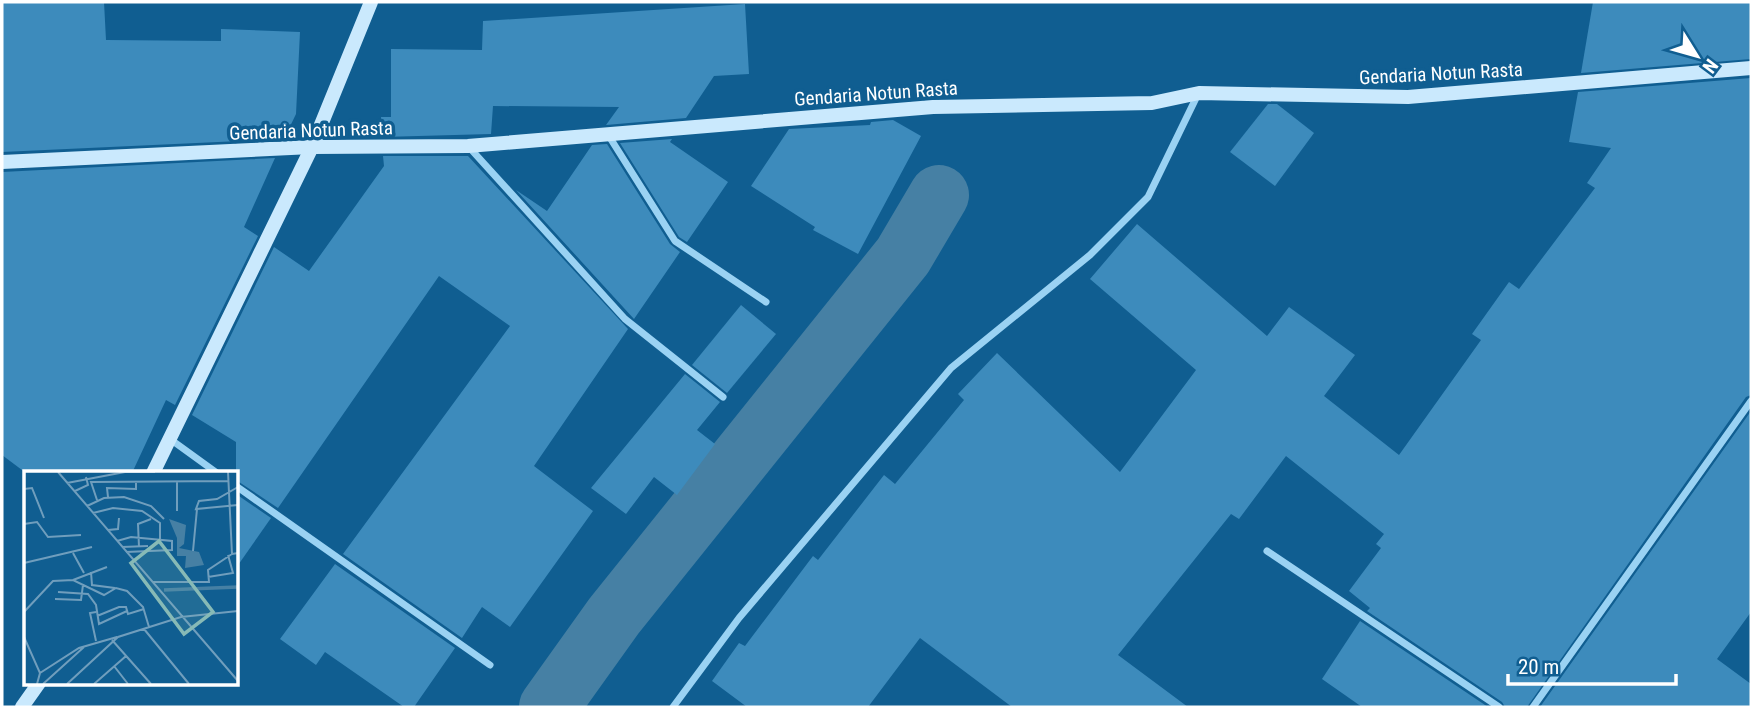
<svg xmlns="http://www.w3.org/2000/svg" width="1753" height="709" font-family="'Roboto Condensed',sans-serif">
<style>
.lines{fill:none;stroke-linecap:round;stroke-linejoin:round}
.canal{stroke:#4680a4;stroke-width:60}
.building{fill:#3d8bbc}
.minor{stroke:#9ad2f3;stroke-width:7}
.secondary{stroke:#cae9fd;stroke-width:14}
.labels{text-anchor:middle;stroke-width:7;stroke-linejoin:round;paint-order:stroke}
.street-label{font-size:19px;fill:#fff;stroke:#105e91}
.inset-river{fill:none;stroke:#4680a4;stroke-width:3.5}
.inset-road{fill:none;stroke:#709ebd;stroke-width:2}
.view{fill:#87bab6;fill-opacity:0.15;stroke:#87bab6;stroke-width:3.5}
.inset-edge{fill:none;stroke:#fff;stroke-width:3.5}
</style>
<rect width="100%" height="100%" fill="#105e91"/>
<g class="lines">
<path class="canal" d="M 549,707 L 614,616 L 903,256 L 939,195"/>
</g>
<g class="building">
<path d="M 2,2 L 104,2 L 106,40 L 221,41 L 221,29 L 300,32 L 296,114 L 284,139 L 2,152 Z"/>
<path d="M 1593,2 L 1751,2 L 1751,59 L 1581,73 Z"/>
<path d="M 745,4 L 749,74 L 714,76 L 686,118 L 606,125 L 619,107 L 493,106 L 491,134 L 382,137 L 381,117 L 391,117 L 391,49 L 482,50 L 483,21 Z"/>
<path d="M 1751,78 L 1751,395 L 1746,397 L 1527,707 L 1505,707 L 1502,702 L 1367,611 L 1370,608 L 1349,591 L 1381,548 L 1376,544 L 1384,534 L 1286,456 L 1239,519 L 1231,514 L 1118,655 L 1188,707 L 1012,707 L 920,638 L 868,707 L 747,707 L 712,681 L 739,643 L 745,646 L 813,556 L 818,560 L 884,475 L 895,484 L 964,400 L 958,394 L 997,353 L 1120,472 L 1196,370 L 1090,279 L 1137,224 L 1267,336 L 1289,307 L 1355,355 L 1324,396 L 1399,455 L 1481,340 L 1472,334 L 1509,282 L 1519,289 L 1595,188 L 1587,183 L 1611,148 L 1569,142 L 1578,92 Z"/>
<path d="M 1268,104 L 1277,104 L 1314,133 L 1275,186 L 1230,152 Z"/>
<path d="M 893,120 L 921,136 L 858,254 L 813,230 L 815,227 L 751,186 L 789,129 L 870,125 L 871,122 Z"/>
<path d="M 672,139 L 670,142 L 728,182 L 687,242 L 679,237 L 620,143 Z"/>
<path d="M 607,144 L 670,244 L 680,252 L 634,319 L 516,190 L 547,211 L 592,145 Z"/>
<path d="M 383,156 L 468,156 L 628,329 L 534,466 L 593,511 L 510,627 L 482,607 L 462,638 L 343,554 L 510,326 L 439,276 L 278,508 L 236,480 L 236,442 L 192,415 L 274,247 L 309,271 L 384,166 Z"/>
<path d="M 275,158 L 244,227 L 258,236 L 175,405 L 166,400 L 132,473 L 26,473 L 2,455 L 2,172 Z"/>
<path d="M 741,305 L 776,334 L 727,393 L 692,365 Z"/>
<path d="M 685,374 L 720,402 L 697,430 L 715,444 L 677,495 L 654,477 L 626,514 L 591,488 Z"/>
<path d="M 1751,411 L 1751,612 L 1717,659 L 1751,684 L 1751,707 L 1540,707 Z"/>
<path d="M 236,494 L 271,518 L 236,568 Z"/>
<path d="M 335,564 L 455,648 L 414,707 L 404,707 L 325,652 L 316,665 L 280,639 Z"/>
<path d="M 1360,621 L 1488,707 L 1362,707 L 1322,679 Z"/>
</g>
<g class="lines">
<g class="minor">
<path d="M 607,133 L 675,241 L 766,302"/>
<path d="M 468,146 L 625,319 L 723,397"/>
<path d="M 170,439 L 217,473"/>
<path d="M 236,486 L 490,665"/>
<path d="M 1267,551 L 1499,707"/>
<path d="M 673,707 L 739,618 L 951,368 L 1090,255 L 1148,197 L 1198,94"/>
<path d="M 1533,707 L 1751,401"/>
</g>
<g class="secondary">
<path d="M 2,162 L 312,147 L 468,146 L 933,107 L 1152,103 L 1199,93 L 1408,97 L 1751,68"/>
<path d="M 153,473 L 312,147 L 371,2"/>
<path d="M 22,707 L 39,683"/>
</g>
</g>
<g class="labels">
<g class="street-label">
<text transform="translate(1441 73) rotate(-3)" y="7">Gendaria Notun Rasta</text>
<text transform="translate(876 93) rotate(-4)" y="7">Gendaria Notun Rasta</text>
<text transform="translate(311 130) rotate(-2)" y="7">Gendaria Notun Rasta</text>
</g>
</g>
<g transform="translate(24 471)">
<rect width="214" height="214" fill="#105e91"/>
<path d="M 145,48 L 162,54 L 160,73 L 155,77 L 175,81 L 180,94 L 161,97 L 162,85 L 153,85 L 153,67 Z" fill="#4680a4"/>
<path class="inset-river" d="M 140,119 L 214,116"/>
<path class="inset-road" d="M 34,1 L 214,210M 100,1 L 131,1M 204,1 L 208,83 L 214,82M 43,12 L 101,1M 214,16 L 193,28 L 175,30 L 172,38 L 214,34M 0,18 L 8,17 L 20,47M 51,20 L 64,14 L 62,6M 84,26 L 83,17 L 112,18 L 112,11M 73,29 L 67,11 L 204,10M 63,35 L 80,27 L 100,26 L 127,35 L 140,48M 153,40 L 153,10M 69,42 L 89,37 L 118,40 L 136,52 L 136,68M 0,53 L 13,51 L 24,66 L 57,64M 84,59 L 94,58 L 95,47M 93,70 L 107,66 L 148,70 L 148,79 L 102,81M 98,76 L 124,75M 115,76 L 114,53 L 127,48M 169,80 L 173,38M 49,82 L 60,102M 0,92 L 68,76M 67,101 L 68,114 L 91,117M 184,106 L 209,102 L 204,84M 49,109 L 83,96M 128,111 L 185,111 L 184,99 L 208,83M 34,121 L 64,123 L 72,134 L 75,153 L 103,140M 31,128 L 57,129 L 59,114M 0,141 L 29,110 L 49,109 L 80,124 L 92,117 L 103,120 L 119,136 L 125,156M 72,141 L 66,142 L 72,170M 73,145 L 95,136 L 102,136 L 104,143 L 120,138M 120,158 L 165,213M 0,166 L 16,202 L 13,213M 88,169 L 127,213M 90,195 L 104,213M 16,202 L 55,177 L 93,166M 19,213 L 60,176M 43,213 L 94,166 L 157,146 L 214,140M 70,213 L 102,185"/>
<path class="view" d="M 135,70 L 189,141 L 160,163 L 107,92 Z"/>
<rect width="214" height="214" class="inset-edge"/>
</g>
<rect width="1753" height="709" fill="none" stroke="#ffffff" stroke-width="7"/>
<g transform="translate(1697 56) rotate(127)" stroke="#105e91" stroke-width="5" paint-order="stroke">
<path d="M0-5L12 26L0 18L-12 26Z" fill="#ffffff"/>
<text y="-10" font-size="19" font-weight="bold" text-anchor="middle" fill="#ffffff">N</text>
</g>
<path d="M1508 674v10h168v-10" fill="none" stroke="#ffffff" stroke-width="3.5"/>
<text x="1518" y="674" font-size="21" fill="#ffffff" stroke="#105e91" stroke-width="5" paint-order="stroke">20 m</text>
</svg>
